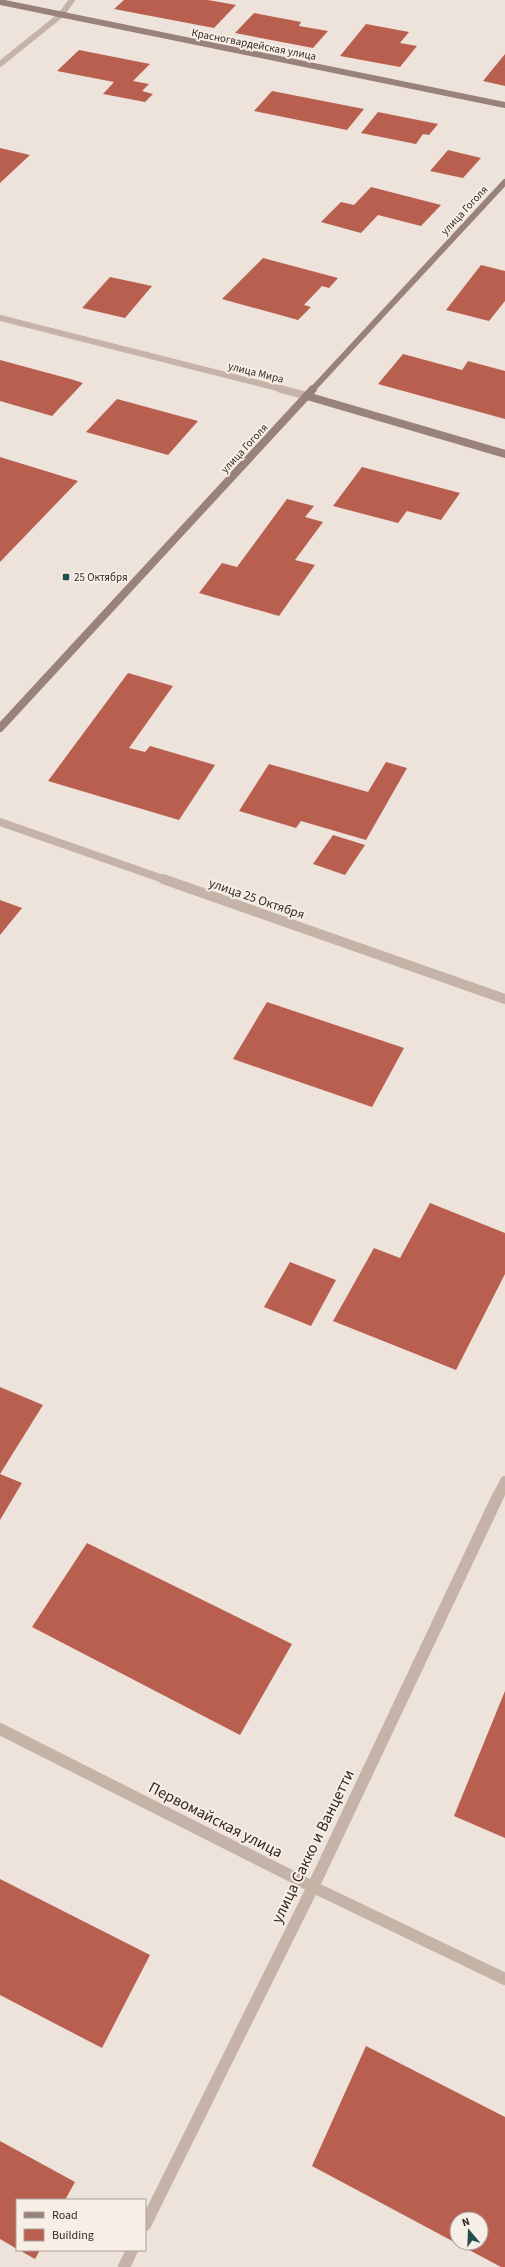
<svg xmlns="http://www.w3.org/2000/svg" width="505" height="2267" font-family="'Source Sans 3',sans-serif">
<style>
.building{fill:#b85f4f;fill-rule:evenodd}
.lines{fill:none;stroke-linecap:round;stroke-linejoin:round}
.street-far3{stroke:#c5b3a8;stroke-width:6}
.street-far2{stroke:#c5b3a8;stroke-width:8}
.street-far1{stroke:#c5b3a8;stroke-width:10}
.street{stroke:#c5b3a8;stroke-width:12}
.secondary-far1{stroke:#98827a;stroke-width:6}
.secondary{stroke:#98827a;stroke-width:8}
.poi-dot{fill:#22504e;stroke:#f7eee6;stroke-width:1.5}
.labels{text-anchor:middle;stroke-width:4;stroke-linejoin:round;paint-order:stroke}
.far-street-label{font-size:11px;fill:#332a27;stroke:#f7eee6}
.far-poi-label{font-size:11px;fill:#332a27;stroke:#f7eee6;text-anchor:start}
.street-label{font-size:13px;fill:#332a27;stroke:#f7eee6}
.near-street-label{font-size:16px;fill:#332a27;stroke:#f7eee6}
</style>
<rect width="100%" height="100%" fill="#eee3db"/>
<g class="building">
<path d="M 124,0 L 208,0 L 236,5 L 214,28 L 114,9 Z"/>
<path d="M 254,13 L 301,22 L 299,26 L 328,31 L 313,48 L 235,33 Z"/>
<path d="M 366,24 L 409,32 L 400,43 L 417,46 L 400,67 L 340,56 Z"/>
<path d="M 79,50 L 150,64 L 133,81 L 149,84 L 142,91 L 153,94 L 145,102 L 103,94 L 114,82 L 57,71 Z"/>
<path d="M 505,54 L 505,86 L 483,81 Z"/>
<path d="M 272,91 L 364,109 L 347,130 L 254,111 Z"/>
<path d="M 378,112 L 438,124 L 429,135 L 423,134 L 416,144 L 361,133 Z"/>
<path d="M 0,148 L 30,155 L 0,183 Z"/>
<path d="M 448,150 L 481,158 L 463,178 L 430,171 Z"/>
<path d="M 371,187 L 441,205 L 421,226 L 378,215 L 361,233 L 321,222 L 341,202 L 354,205 Z"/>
<path d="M 263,258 L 338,278 L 329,288 L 322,286 L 304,305 L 311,307 L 298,320 L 222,299 Z"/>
<path d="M 481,265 L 505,271 L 505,301 L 489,321 L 446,310 Z"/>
<path d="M 110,277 L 152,286 L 125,318 L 82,308 Z"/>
<path d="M 403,354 L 462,370 L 468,361 L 505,371 L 505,419 L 378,384 Z"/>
<path d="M 0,360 L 74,380 L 83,383 L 52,416 L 0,401 Z"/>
<path d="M 117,399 L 198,421 L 168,455 L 86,432 Z"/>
<path d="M 0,457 L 78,481 L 0,562 Z"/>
<path d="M 362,467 L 460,493 L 441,520 L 407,511 L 398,523 L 333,506 Z"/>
<path d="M 287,499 L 314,506 L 305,517 L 323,522 L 295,560 L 315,565 L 279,616 L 199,593 L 222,563 L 237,567 Z"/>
<path d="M 128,673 L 173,686 L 129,748 L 145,752 L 150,746 L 215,765 L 179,820 L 48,781 Z"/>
<path d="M 386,762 L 407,768 L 366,840 L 301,821 L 296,828 L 239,811 L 269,764 L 368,792 Z"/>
<path d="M 333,835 L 365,845 L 345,875 L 313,864 Z"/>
<path d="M 0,900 L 22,908 L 0,935 Z"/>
<path d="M 267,1002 L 404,1048 L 372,1107 L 233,1059 Z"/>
<path d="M 430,1203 L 505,1233 L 505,1274 L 456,1370 L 333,1321 L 374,1248 L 400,1258 Z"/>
<path d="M 290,1262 L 336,1280 L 311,1326 L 264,1307 Z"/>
<path d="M 0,1387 L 43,1405 L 0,1474 Z"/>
<path d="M 0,1474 L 22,1483 L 0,1520 Z"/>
<path d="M 87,1543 L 292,1644 L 240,1735 L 32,1627 Z"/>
<path d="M 505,1691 L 505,1838 L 454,1816 Z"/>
<path d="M 0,1879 L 150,1955 L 102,2048 L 0,1995 Z"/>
<path d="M 366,2046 L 505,2117 L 505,2267 L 501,2267 L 312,2166 ZM 457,2219 L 481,2219 L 481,2243 L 457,2243 Z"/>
<path d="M 0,2141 L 75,2182 L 65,2200 L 17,2200 L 17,2249 L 0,2239 Z"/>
<path d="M 19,2250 L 40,2250 L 35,2259 Z"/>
</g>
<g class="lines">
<g class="street-far3">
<path d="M 0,64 L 61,15 L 72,0"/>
<path d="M 0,318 L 285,390"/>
</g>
<g class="street-far2">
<path d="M 281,389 L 307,396"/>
<path d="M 0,822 L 166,880"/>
</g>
<g class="street-far1">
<path d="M 163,879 L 505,999"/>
<path d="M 498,1495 L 505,1481"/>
</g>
<g class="street">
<path d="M 0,1729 L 313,1887 L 505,1979"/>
<path d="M 145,2225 L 313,1887 L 499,1494"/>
<path d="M 124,2267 L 132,2250"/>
</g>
<g class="secondary-far1">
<path d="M 0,2 L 505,105"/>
<path d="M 312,390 L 505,182"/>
</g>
<g class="secondary">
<path d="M 307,396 L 505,454"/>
<path d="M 0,728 L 313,389"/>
</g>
</g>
<rect class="poi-dot" x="62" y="573" width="8" height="8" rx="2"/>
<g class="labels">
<g class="far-street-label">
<text transform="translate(254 44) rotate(11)" y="4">Красногвардейская улица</text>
<text transform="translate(464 210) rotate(-47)" y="4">улица Гоголя</text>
<text transform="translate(256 372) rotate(14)" y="4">улица Мира</text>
<text transform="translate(244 448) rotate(-47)" y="4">улица Гоголя</text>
</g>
<g class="far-poi-label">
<text x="74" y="581">25 Октября</text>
</g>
<g class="street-label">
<text transform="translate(257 898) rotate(19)" y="5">улица 25 Октября</text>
</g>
<g class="near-street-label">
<text transform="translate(216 1819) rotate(27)" y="6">Первомайская улица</text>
<text transform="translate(312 1846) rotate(-64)" y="6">улица Сакко и Ванцетти</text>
</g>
</g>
<rect x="16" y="2199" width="130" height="52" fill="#f7eee6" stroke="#a9a09a"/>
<rect x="24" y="2212" width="20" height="6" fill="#98827a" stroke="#a9a09a"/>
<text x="52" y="2219" font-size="12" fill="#332a27">Road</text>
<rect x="24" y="2229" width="20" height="12" fill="#b85f4f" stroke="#a9a09a"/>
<text x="52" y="2239" font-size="12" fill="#332a27">Building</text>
<g transform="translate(469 2231) rotate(341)"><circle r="19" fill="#f7eee6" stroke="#a9a09a"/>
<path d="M0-3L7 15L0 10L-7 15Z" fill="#22504e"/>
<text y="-6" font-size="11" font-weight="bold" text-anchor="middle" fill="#332a27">N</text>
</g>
</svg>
